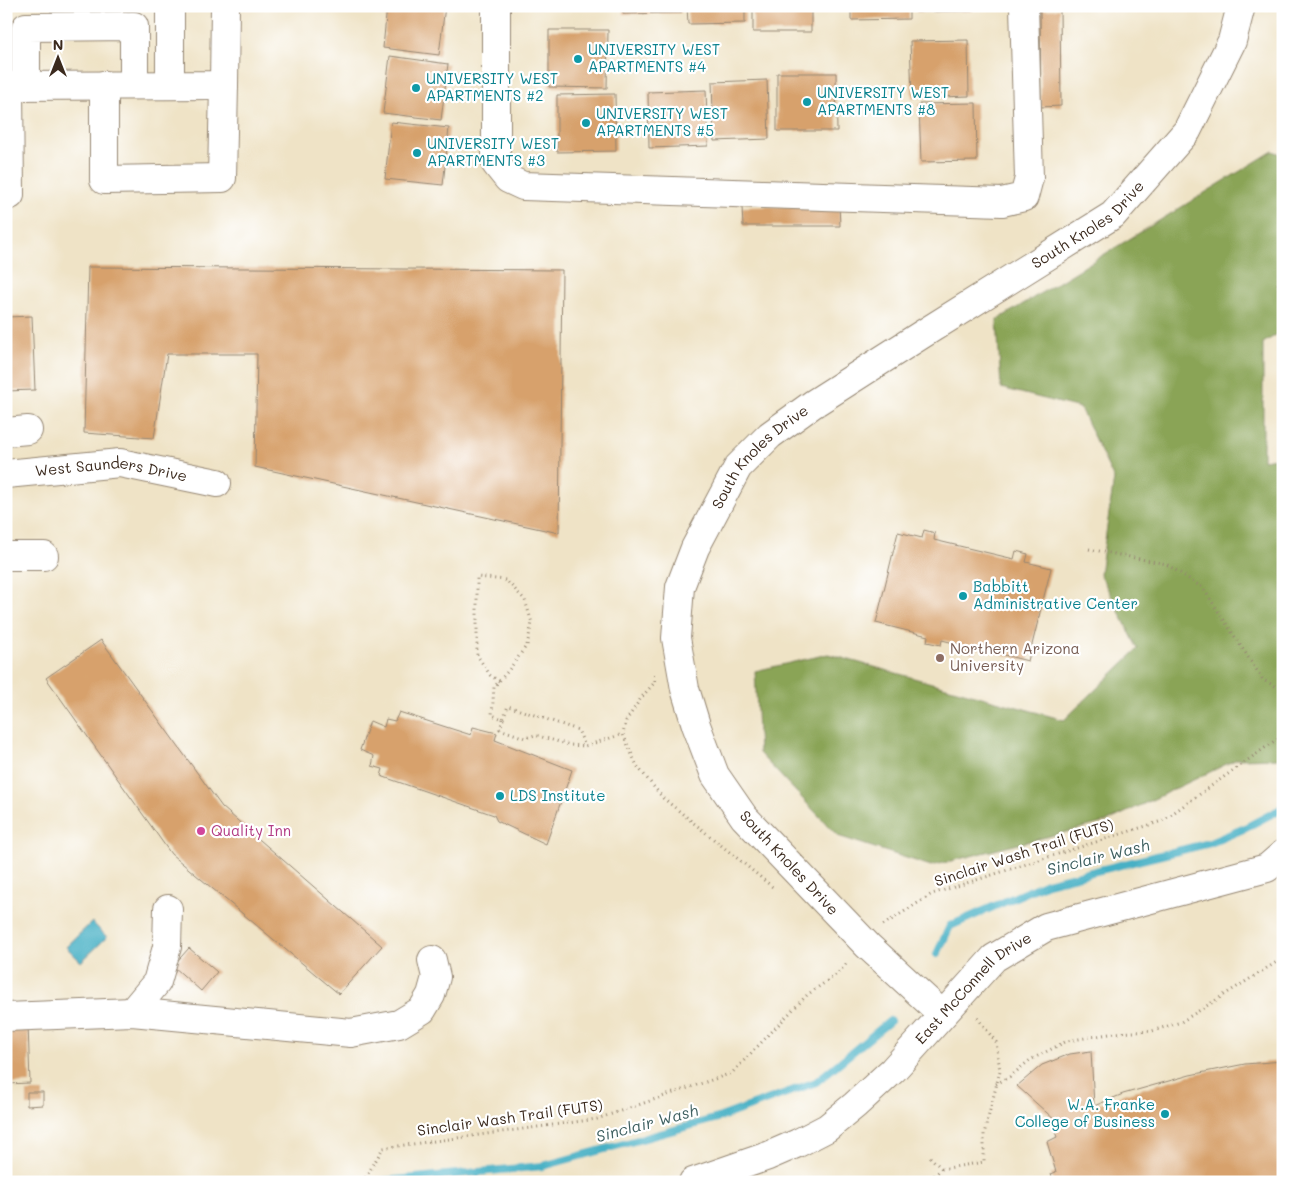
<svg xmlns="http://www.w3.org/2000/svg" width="1289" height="1188" font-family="Mali,sans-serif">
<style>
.forest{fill:#8aa456;stroke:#62673a}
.water{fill:#46b0c5;stroke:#406d72}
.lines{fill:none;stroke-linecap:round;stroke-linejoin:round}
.stream{stroke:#46b0c5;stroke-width:8}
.building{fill:#d7a16c}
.minor-casing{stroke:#958672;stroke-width:30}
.path{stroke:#958672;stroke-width:3;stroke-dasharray:1 4;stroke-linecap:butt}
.minor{stroke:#fff;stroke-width:28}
.culture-dot{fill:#0f9aa8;stroke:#fff;stroke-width:2}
.education-dot{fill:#8d6e63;stroke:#fff;stroke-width:2}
.hotel-dot{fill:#d1479c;stroke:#fff;stroke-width:2}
.labels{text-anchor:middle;stroke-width:4.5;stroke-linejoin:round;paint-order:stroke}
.culture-label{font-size:15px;fill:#0d838f;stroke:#fff;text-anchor:start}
.street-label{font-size:15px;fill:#3b2a1e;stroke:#fff}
.education-label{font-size:15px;fill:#785e54;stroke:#fff;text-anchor:start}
.hotel-label{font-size:15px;fill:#b23c85;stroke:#fff;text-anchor:start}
.water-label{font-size:16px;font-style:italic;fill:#3f6061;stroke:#fff}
</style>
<rect width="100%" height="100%" fill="#fff"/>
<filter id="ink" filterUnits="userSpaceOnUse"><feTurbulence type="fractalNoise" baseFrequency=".02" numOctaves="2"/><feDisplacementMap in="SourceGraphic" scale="10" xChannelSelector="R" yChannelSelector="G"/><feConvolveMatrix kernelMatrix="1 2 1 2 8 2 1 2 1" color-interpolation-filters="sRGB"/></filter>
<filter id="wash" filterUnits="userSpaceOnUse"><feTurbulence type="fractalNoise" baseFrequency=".0096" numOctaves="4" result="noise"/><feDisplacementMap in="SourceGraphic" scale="20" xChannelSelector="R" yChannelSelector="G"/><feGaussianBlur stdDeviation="1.12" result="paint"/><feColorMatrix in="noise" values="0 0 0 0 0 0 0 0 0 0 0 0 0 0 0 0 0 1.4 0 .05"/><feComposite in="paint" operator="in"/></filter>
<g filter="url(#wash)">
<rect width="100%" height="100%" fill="#efe3c6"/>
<path class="forest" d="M 1273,151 L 1283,155 L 1283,331 L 1263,343 L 1263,460 L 1283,457 L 1283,758 L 1237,759 L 1106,822 L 931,866 L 838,836 L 759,753 L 755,671 L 828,654 L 1064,720 L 1138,649 L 1100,574 L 1114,479 L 1080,408 L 1001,388 L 997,320 Z"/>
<path class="water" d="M 92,922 L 107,937 L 81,962 L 66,947 Z"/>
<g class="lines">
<g class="stream">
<path d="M 937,954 L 950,926 L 1047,883 L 1210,843 L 1243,829 L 1279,810 L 1283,807"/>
<path d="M 384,1181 L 543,1166 L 718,1118 L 816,1082 L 890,1021"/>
<path d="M 310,1182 L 323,1180"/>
</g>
</g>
<g id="blocks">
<g class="building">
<path d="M 387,6 L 445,6 L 439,55 L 383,48 Z"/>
<path d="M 623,6 L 681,6 L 681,13 L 623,14 Z"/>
<path d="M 687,6 L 745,6 L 745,23 L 688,24 Z"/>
<rect x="753" y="6" width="58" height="26"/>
<path d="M 851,6 L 909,6 L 909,19 L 851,20 Z"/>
<path d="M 916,6 L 972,6 L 972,11 L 916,12 Z"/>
<path d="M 1060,9 L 1061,106 L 1041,107 L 1040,10 Z"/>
<path d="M 549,30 L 608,30 L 607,88 L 549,87 Z"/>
<path d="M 968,40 L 969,96 L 912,98 L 910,41 Z"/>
<path d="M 390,56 L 448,64 L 441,120 L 383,113 Z"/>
<path d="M 777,73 L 836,73 L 837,131 L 777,131 Z"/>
<path d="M 767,80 L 769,139 L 714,141 L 712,82 Z"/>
<path d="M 706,90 L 708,146 L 649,148 L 648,92 Z"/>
<path d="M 615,94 L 616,151 L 557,152 L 557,95 Z"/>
<path d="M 976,103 L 977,161 L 921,162 L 919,104 Z"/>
<path d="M 391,122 L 449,128 L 443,185 L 385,179 Z"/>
<path d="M 839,205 L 840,226 L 743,226 L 742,207 Z"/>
<path d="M 88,267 L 562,270 L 559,533 L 255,467 L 257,354 L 167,354 L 154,438 L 84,433 Z"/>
<path d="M 32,316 L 35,390 L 6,391 L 6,317 Z"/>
<path d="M 924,530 L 935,533 L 934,540 L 1014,559 L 1016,551 L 1028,554 L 1026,562 L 1051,568 L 1028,661 L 976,648 L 975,653 L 961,650 L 962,645 L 942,640 L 941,645 L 927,642 L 928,636 L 876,623 L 898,532 L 922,538 Z"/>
<path d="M 101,640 L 222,807 L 382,946 L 339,994 L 171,854 L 46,678 Z"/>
<path d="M 399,712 L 471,735 L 473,727 L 497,733 L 495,740 L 572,770 L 546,844 L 497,821 L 494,815 L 381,776 L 383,769 L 372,766 L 374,756 L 360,750 L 370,721 L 384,727 L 386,719 L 395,721 Z"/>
<path d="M 189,948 L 217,972 L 201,991 L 173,966 Z"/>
<path d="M 28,1024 L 30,1083 L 6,1084 L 6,1025 Z"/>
<path d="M 1091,1051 L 1094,1106 L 1123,1094 L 1190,1075 L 1245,1064 L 1283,1061 L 1283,1182 L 1054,1182 L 1051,1174 L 1056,1172 L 1047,1142 L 1057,1137 L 1052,1124 L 1056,1121 L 1017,1086 L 1042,1065 L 1070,1054 Z"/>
<path d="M 27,1092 L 43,1092 L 43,1105 L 27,1106 Z"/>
</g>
</g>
</g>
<g filter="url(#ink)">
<use href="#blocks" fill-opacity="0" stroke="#958672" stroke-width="1"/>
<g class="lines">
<defs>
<g id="minor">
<path d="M 496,6 L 496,164 L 508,179 L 523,186 L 1002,202 L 1024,197 L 1029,178 L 1024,6"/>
<path d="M 104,85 L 104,180 L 222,178 L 224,85"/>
<path d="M 170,85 L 170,6"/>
<path d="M 6,86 L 224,85 L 225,6"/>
<path d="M 9,86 L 10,195"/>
<path d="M 26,86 L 26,27 L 134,26 L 134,85"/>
<path d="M 6,432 L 28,430"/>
<path id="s1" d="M 6,474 L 120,463 L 217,483"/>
<path d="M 6,556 L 44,556"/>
<path d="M 132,1012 L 157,982 L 167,947 L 168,909"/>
<path id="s2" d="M 942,1014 L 868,946 L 744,817 L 715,775 L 696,725 L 685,689 L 676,638 L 680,587 L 695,548 L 738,467 L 770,435 L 813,404 L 921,335 L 1113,215 L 1187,131 L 1232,41 L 1241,6"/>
<path d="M 6,1017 L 132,1012 L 351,1033 L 399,1024 L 422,1010 L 431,995 L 436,977 L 432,960"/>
<path id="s3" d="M 693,1182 L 768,1156 L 798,1143 L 827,1128 L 855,1105 L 893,1070 L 994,958 L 1046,927 L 1267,868 L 1283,854"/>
</g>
</defs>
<use href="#minor" class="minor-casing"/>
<g class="path">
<path d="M 1283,259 L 1278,284 L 1283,328"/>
<path d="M 1089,549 L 1166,564 L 1203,588 L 1263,680 L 1283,690"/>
<path d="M 655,675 L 655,682 L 641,698 L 626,721 L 623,734 L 637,766 L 663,798 L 775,889"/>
<path d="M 499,681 L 490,675 L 477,655 L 477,577 L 506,580 L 525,600 L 532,623 L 527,645 L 508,671 L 494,687 L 492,715 L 503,719 L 508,706 L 578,730 L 585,746 L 623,734"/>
<path d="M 503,719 L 500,729 L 525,738 L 535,735 L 570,745 L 585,746"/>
<path d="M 883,925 L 932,894 L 1162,821 L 1283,735"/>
<path d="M 996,1084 L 1011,1076 L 1030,1060 L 1067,1041 L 1115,1033 L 1152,1031 L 1181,1022 L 1283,958"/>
<path d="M 930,1157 L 942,1169"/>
<path d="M 363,1182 L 383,1148 L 597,1119 L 732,1073 L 807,995 L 837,974 L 848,962"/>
<path d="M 926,1182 L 942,1169 L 984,1162 L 984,1134 L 1000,1071 L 996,1042 L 975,1015"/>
</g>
<use href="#minor" class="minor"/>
</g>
</g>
<g class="culture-dot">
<circle cx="578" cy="59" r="5"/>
<circle cx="416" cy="88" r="5"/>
<circle cx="807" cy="102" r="5"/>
<circle cx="586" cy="123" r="5"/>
<circle cx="417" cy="153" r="5"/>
<circle cx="963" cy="596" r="5"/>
<circle cx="500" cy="796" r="5"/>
<circle cx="1165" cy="1114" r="5"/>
</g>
<circle class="education-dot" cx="940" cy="658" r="5"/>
<circle class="hotel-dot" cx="201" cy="831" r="5"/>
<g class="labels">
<g class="culture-label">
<text x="588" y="55">UNIVERSITY WEST<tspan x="588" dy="17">APARTMENTS #4</tspan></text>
<text x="426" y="84">UNIVERSITY WEST<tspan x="426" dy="17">APARTMENTS #2</tspan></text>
<text x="817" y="98">UNIVERSITY WEST<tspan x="817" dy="17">APARTMENTS #8</tspan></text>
<text x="596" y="119">UNIVERSITY WEST<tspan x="596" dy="17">APARTMENTS #5</tspan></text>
<text x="427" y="149">UNIVERSITY WEST<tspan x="427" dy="17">APARTMENTS #3</tspan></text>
<text x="973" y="592">Babbitt<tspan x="973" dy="17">Administrative Center</tspan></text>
<text x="510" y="801">LDS Institute</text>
<text x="1155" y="1110" text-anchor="end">W.A. Franke<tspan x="1155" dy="17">College of Business</tspan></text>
</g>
<g class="street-label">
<text dy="5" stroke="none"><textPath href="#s2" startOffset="1085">South Knoles Drive</textPath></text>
<text dy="5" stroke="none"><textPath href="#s2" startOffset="680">South Knoles Drive</textPath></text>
<text dy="5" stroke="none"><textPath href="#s1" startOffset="106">West Saunders Drive</textPath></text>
<text transform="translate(1024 853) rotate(-18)" y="5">Sinclair Wash Trail (FUTS)</text>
<text transform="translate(789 863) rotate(47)" y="5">South Knoles Drive</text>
<text dy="5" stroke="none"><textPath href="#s3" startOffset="348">East McConnell Drive</textPath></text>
<text transform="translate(510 1118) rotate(-8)" y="5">Sinclair Wash Trail (FUTS)</text>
</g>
<g class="education-label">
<text x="950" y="654">Northern Arizona<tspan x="950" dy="17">University</tspan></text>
</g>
<g class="hotel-label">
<text x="211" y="836">Quality Inn</text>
</g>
<g class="water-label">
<text transform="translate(1098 857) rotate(-14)" y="6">Sinclair Wash</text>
<text transform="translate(647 1123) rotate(-15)" y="6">Sinclair Wash</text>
</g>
</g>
<rect width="1289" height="1188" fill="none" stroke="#fff" stroke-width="25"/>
<g transform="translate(58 58)" stroke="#ffffff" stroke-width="4" paint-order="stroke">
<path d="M0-4L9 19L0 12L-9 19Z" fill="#3b2a1e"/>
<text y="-8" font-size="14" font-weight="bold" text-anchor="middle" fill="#3b2a1e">N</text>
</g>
</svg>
